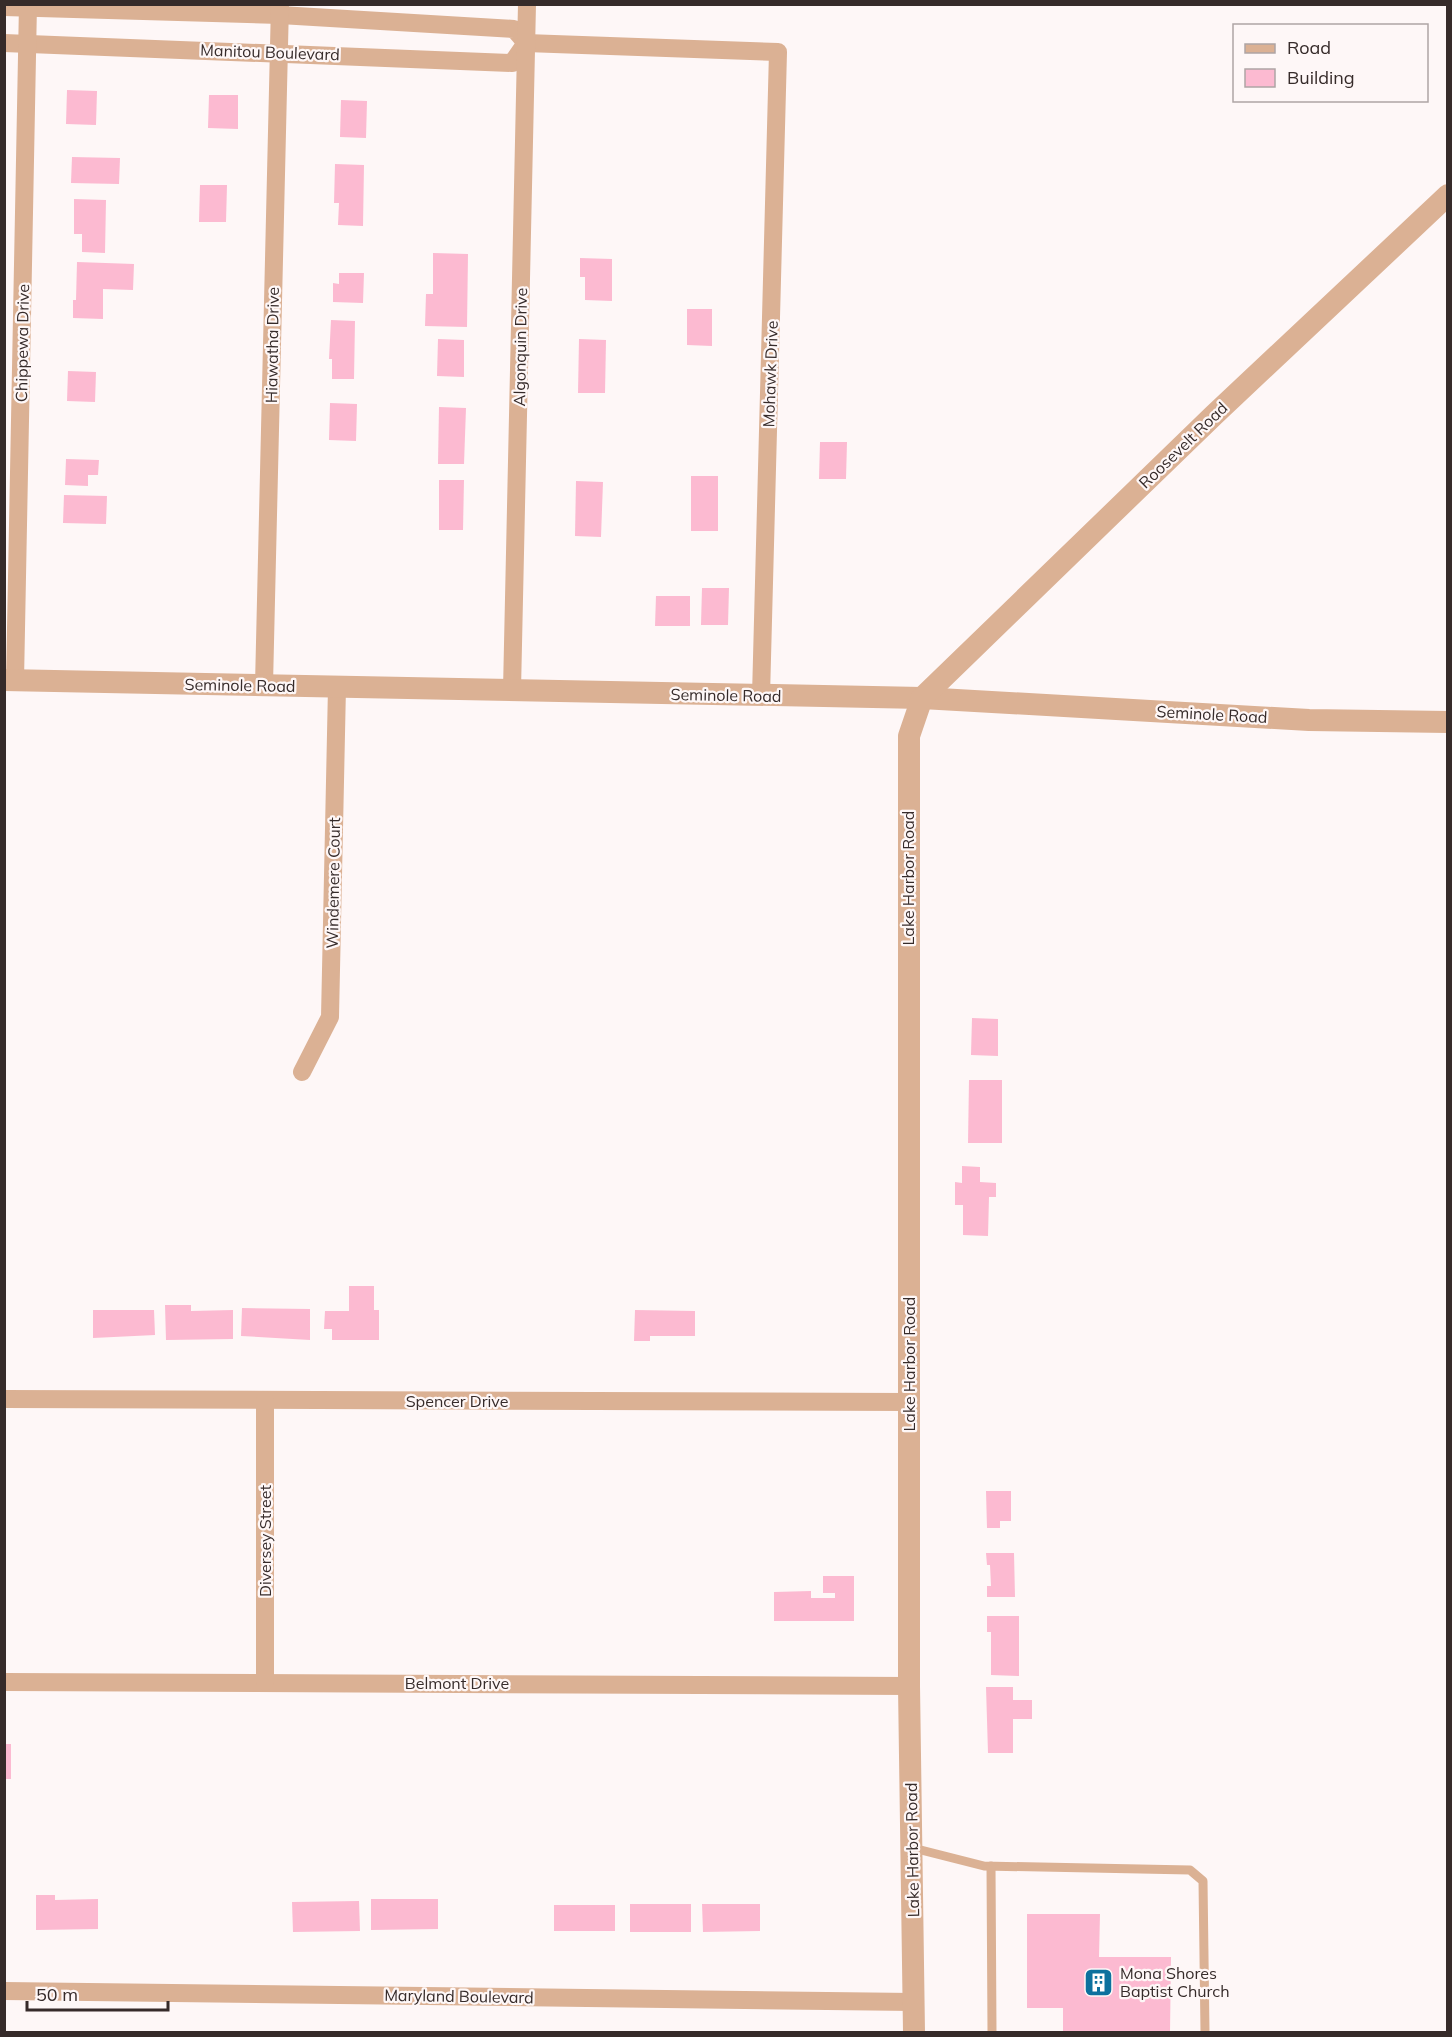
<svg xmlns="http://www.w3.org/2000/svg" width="1452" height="2037" font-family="Mulish,sans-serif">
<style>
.building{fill:#fcbad1}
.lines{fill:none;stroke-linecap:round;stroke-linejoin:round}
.service{stroke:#dbb194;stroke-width:9}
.minor{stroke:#dbb194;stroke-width:18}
.tertiary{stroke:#dbb194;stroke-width:22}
.labels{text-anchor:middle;stroke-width:4.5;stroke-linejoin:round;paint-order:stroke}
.street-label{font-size:16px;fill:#362b2a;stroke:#fef7f7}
.poi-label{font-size:16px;fill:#362b2a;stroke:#fef7f7;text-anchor:start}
</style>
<rect width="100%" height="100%" fill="#fef7f7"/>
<g class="building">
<path d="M 67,90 L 97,91 L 96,125 L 66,124 Z"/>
<path d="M 209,95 L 238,95 L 238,129 L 208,128 Z"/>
<path d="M 341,100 L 367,101 L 366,138 L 340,137 Z"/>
<path d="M 72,157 L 120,158 L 119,184 L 71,183 Z"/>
<path d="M 335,164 L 364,165 L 363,226 L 338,225 L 339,203 L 334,203 Z"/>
<path d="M 200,185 L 227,185 L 226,222 L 199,222 Z"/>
<path d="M 74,199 L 106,200 L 105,253 L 82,252 L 82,234 L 74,234 Z"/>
<path d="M 433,253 L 468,254 L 467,327 L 425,326 L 426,294 L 433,294 Z"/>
<path d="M 580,258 L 612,259 L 612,301 L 585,300 L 585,277 L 580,277 Z"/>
<path d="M 77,262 L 134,264 L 133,290 L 103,289 L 103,319 L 73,318 L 73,300 L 76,300 Z"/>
<path d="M 339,273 L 364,273 L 363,303 L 333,302 L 333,283 L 339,284 Z"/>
<path d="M 687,309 L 712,309 L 712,346 L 687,345 Z"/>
<path d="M 331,320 L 355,321 L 354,379 L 332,379 L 332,359 L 329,359 Z"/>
<path d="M 438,339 L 464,340 L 464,377 L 437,376 Z"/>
<path d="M 579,339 L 606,340 L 605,393 L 578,393 Z"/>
<path d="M 68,371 L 96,372 L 95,402 L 67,401 Z"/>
<path d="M 330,403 L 357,404 L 356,441 L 329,440 Z"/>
<path d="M 439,407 L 466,408 L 464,464 L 438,464 Z"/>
<path d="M 820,442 L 847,442 L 846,479 L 819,479 Z"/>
<path d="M 66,459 L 99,460 L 98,475 L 88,475 L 88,486 L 65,485 Z"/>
<rect x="691" y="476" width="27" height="55"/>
<path d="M 439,480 L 464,480 L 463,530 L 439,530 Z"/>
<path d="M 576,481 L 603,482 L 601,537 L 575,536 Z"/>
<path d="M 64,495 L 107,496 L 106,524 L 63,523 Z"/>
<path d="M 702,588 L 729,588 L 728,625 L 701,625 Z"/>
<path d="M 656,596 L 690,596 L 690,626 L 655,626 Z"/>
<path d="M 972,1018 L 998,1019 L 998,1056 L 971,1055 Z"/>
<path d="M 969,1080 L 1002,1080 L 1002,1143 L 968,1143 Z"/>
<path d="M 962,1166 L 980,1167 L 980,1182 L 996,1183 L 996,1197 L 989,1197 L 988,1236 L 963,1235 L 963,1205 L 955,1205 L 955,1182 L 962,1183 Z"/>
<path d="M 349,1286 L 374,1286 L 374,1310 L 379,1310 L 379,1340 L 332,1340 L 332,1329 L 324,1329 L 325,1311 L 349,1311 Z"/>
<path d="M 165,1305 L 191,1305 L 191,1311 L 233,1310 L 233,1339 L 166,1340 Z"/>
<path d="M 242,1308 L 310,1309 L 310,1340 L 241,1336 Z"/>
<path d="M 93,1310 L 154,1310 L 155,1335 L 93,1338 Z"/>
<path d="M 635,1310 L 695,1311 L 695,1336 L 650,1336 L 650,1341 L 634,1341 Z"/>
<path d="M 986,1491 L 1011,1491 L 1011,1521 L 1000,1521 L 1000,1528 L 987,1528 Z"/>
<path d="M 986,1553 L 1014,1553 L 1015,1597 L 987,1597 L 987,1586 L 991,1586 L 990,1565 L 987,1565 Z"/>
<path d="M 823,1576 L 854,1576 L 854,1621 L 774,1621 L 774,1592 L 811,1591 L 811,1598 L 835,1598 L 835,1593 L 823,1593 Z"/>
<path d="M 987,1616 L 1019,1616 L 1019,1676 L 991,1675 L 991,1632 L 987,1632 Z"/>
<path d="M 986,1687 L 1013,1687 L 1013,1700 L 1032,1700 L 1032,1719 L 1013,1719 L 1013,1753 L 988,1753 Z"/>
<rect x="4" y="1744" width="7" height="35"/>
<path d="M 36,1895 L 55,1895 L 55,1900 L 98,1899 L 98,1929 L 36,1930 Z"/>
<path d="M 371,1899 L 438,1899 L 438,1929 L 371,1930 Z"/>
<path d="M 359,1901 L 360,1931 L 293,1932 L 292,1902 Z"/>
<rect x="630" y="1904" width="61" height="28"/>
<path d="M 702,1904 L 760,1904 L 760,1931 L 703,1932 Z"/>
<rect x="554" y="1905" width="61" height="26"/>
<path d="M 1027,1914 L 1100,1914 L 1099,1957 L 1171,1957 L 1170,2032 L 1063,2032 L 1063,2008 L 1027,2008 Z"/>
</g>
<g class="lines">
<g class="service">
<path d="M 913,1848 L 984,1866 L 1190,1870 L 1203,1881 L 1205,2032"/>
<path d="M 991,1866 L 992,2032"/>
</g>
<g class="minor">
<path d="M 4,7 L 280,15 L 514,29 L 526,43 L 512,63 L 4,43"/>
<path d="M 526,43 L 778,52 L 761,696"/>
<path d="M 15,681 L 28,4"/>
<path d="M 264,685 L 280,4"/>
<path d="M 512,690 L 527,4"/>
<path d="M 302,1072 L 330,1017 L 337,687"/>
<path d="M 4,1399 L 909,1402"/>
<path d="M 4,1682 L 909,1686"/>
<path d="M 265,1682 L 265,1400"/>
<path d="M 4,1991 L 914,2002"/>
</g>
<g class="tertiary">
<path d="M 4,680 L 922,698 L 1309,720 L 1448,722"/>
<path d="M 914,2032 L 909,1686 L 909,736 L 922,698 L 1214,415 L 1448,195"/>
</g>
</g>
<defs>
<symbol id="building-square" viewBox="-11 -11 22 22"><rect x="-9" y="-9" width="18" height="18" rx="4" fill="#0c719e" stroke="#fef7f7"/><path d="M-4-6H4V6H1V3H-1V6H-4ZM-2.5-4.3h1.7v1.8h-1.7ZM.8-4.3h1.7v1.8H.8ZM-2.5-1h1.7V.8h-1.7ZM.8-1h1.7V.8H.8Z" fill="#fff"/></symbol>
</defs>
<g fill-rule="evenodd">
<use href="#building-square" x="1082" y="1966" width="33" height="33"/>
</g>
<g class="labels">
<g class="street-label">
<text transform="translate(270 52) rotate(2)" y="6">Manitou Boulevard</text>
<text transform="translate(22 343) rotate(-89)" y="6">Chippewa Drive</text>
<text transform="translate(272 345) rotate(-89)" y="6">Hiawatha Drive</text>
<text transform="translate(520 347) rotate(-89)" y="6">Algonquin Drive</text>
<text transform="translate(770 374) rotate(-88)" y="6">Mohawk Drive</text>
<text transform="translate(1183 445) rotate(-44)" y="6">Roosevelt Road</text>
<text transform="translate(240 685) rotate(1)" y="6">Seminole Road</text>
<text transform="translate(726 695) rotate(1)" y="6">Seminole Road</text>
<text transform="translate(1212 714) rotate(3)" y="6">Seminole Road</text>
<text transform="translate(908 878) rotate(-90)" y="6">Lake Harbor Road</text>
<text transform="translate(333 883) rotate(-89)" y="6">Windemere Court</text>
<text transform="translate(909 1364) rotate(-90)" y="6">Lake Harbor Road</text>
<text x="457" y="1407">Spencer Drive</text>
<text transform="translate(265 1541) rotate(-90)" y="6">Diversey Street</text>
<text x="457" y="1689">Belmont Drive</text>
<text transform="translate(912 1850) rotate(-91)" y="6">Lake Harbor Road</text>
<text transform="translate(459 1996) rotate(1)" y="6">Maryland Boulevard</text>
</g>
<g class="poi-label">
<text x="1120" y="1979">Mona Shores<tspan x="1120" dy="18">Baptist Church</tspan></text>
</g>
</g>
<rect width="1452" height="2037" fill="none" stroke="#362b2a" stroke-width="12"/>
<rect x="1233" y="24" width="195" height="78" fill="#fef7f7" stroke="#aea5a5" stroke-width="1.5"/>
<rect x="1245" y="44" width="30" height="9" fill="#dbb194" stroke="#aea5a5" stroke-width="1.5"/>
<text x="1287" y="54" font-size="18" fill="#362b2a">Road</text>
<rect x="1245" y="69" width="30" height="18" fill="#fcbad1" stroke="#aea5a5" stroke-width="1.5"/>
<text x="1287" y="84" font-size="18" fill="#362b2a">Building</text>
<path d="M27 2001v9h141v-9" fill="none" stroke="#362b2a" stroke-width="3"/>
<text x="36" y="2001" font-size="18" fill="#362b2a" stroke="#fef7f7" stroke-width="4.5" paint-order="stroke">50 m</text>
</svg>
